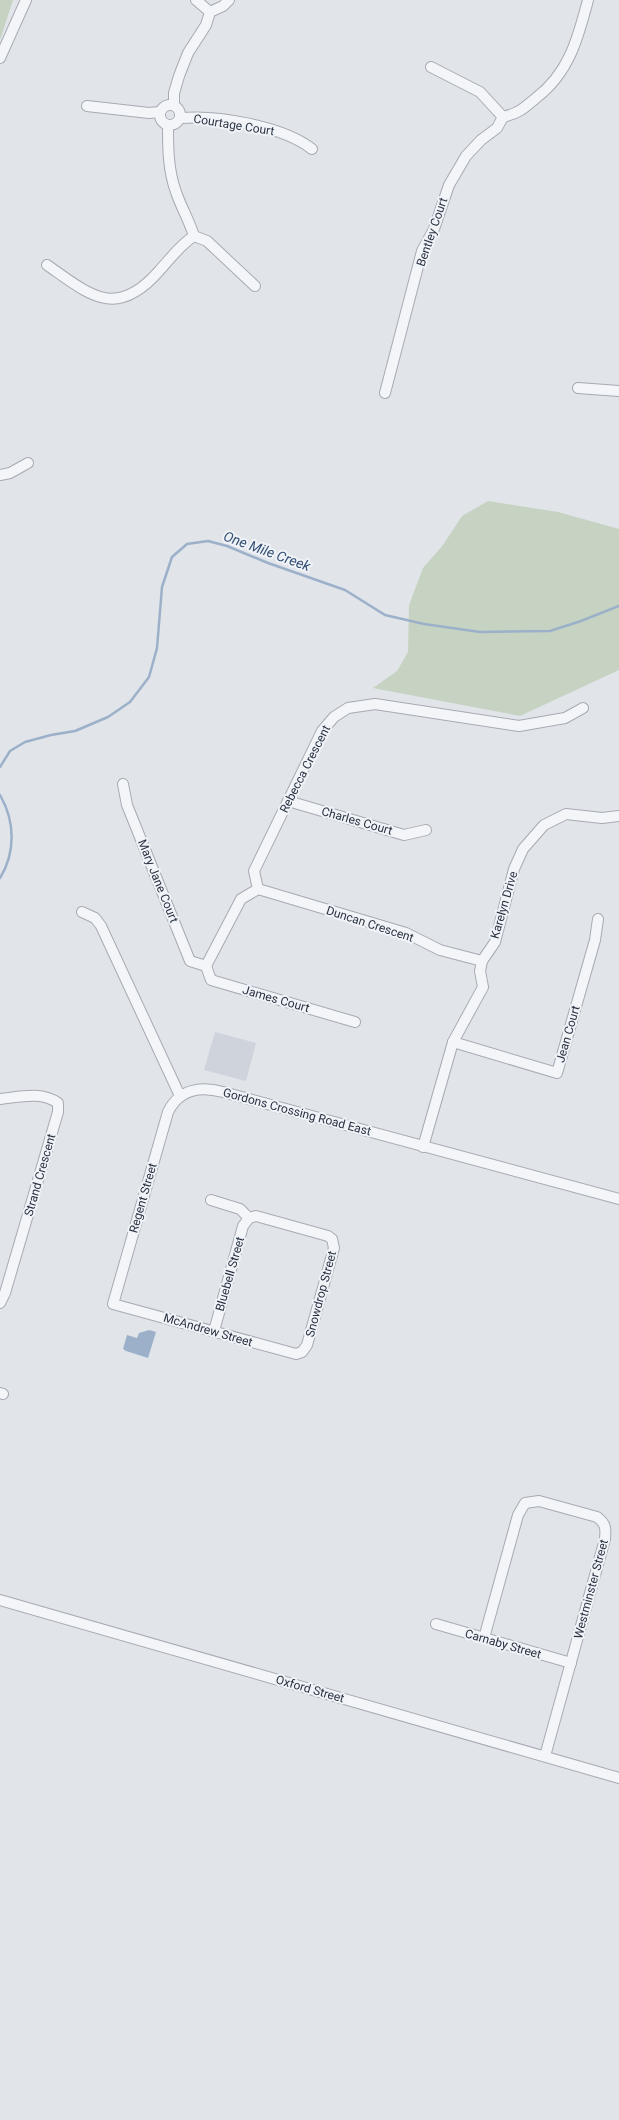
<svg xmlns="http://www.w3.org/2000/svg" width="619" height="2120" font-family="Roboto,sans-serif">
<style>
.built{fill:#cfd3db}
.green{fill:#c6d3c2}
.water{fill:#9cb1c9}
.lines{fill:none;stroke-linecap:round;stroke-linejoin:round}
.stream{stroke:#9cb1c9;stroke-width:2.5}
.minor-casing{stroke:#a6abb3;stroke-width:12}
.minor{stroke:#f3f5f8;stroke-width:10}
.labels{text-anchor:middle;stroke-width:4;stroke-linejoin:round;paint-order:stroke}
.street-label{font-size:12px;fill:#293141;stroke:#f0f3f7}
.water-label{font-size:14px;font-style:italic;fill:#334f75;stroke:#f0f3f7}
</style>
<rect width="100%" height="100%" fill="#e1e4e9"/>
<path class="built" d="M 215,1032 L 256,1043 L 246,1081 L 204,1070 Z"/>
<g class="green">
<path d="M 0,0 L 13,0 L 0,40 Z"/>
<path d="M 488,501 L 558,512 L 619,529 L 619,670 L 520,716 L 373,688 L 397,671 L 408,652 L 409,605 L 423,568 L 443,545 L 462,516 Z"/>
</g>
<path class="water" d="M 149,1330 L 156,1332 L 148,1358 L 126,1351 L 123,1349 L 127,1335 L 137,1338 L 139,1333 Z"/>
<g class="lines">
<g class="stream">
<path d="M 0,767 L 10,751 L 25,742 L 51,735 L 75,731 L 108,717 L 130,702 L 149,677 L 157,648 L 162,587 L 172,557 L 187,544 L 208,541 L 227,546 L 268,563 L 345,590 L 385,615 L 424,624 L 480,632 L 550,631 L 581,621 L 619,606"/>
<path d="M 0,795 C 15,821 16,852 0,878"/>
</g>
<defs>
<g id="minor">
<path d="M 196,0 L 210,12"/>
<path d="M 0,58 L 26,0"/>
<path d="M 431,67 L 480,92 L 503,117"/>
<circle cx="170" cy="115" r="10"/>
<path d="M 174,105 L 174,93 L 179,76 L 188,53 L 206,25 L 210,12 L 223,6 L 229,0"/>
<path d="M 87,106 L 149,113 L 160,112"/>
<path d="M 503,117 C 519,113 523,109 536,98 C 569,73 578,38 588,0"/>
<path d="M 181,118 C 217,115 283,126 312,149"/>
<path d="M 168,125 C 168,148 168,170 176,192 C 181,207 189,220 194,236 L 207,241 L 255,286"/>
<path d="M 47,265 C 90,295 116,320 159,271 C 170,259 180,245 194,236"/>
<path d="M 578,388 L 619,391"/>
<path d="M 385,393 L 422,251 L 434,229 L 449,185 L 466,156 L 481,140 L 497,128 L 503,117"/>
<path d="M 0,475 L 10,473 L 28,463"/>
<path d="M 123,784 L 127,805 L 190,961 L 206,966"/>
<path d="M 288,801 L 404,835 L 426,830"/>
<path d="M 258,889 L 406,933 L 440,950 L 482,961"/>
<path d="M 82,912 L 95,918 L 101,926 L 180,1096"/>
<path d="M 206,966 L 241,899 L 258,889 L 254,871 L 322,731 L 334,717 L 348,708 L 375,704 L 519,726 L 565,718 L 583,708"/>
<path d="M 206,966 L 211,980 L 355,1022"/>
<path d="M 453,1042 L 557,1073 L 595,940 L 598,919"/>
<path d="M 0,1099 C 20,1097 41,1091 58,1103 L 58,1112 L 5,1293 L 0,1303"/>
<path d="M 423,1147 L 453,1042 L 483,987 L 480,971 L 482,961 L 495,942 L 514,869 L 523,849 L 544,825 L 566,814 L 602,818 L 619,816"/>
<path d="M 211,1200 L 240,1209 L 249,1218"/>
<path d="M 214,1331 L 243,1226 L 249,1218 L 256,1216 L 328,1236 L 332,1239 L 334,1248 L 307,1345 L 302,1352 L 296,1354 L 113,1304 L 168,1112 C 179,1089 201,1086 223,1092 L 619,1199"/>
<path d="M 0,1393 L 3,1394"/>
<path d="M 0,1600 L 619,1778"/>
<path d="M 436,1624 L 571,1663"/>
<path d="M 484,1638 L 518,1515 L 525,1503 L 539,1501 L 597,1517 C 606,1524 606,1528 605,1539 L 545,1756"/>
</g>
</defs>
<use href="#minor" class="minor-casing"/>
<use href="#minor" class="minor"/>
</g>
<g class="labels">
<g class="street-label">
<text transform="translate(234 125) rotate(9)" y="4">Courtage Court</text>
<text transform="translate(432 232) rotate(-71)" y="4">Bentley Court</text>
<text transform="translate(305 769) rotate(-63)" y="4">Rebecca Crescent</text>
<text transform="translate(357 821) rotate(16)" y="4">Charles Court</text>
<text transform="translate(158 881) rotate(68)" y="4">Mary Jane Court</text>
<text transform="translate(504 905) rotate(-74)" y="4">Karelyn Drive</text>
<text transform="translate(370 924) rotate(18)" y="4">Duncan Crescent</text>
<text transform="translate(276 999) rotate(16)" y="4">James Court</text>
<text transform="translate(568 1034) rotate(-74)" y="4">Jean Court</text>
<text transform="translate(297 1112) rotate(15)" y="4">Gordons Crossing Road East</text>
<text transform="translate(40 1175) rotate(-74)" y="4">Strand Crescent</text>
<text transform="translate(143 1198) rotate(-74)" y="4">Regent Street</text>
<text transform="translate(230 1274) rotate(-74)" y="4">Bluebell Street</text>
<text transform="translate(321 1294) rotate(-75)" y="4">Snowdrop Street</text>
<text transform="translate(208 1330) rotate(16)" y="4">McAndrew Street</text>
<text transform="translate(591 1589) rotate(-75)" y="4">Westminster Street</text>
<text transform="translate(503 1644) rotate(16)" y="4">Carnaby Street</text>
<text transform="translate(310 1689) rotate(16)" y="4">Oxford Street</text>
</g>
<g class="water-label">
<text transform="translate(267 551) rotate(20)" y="5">One Mile Creek</text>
</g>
</g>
</svg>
